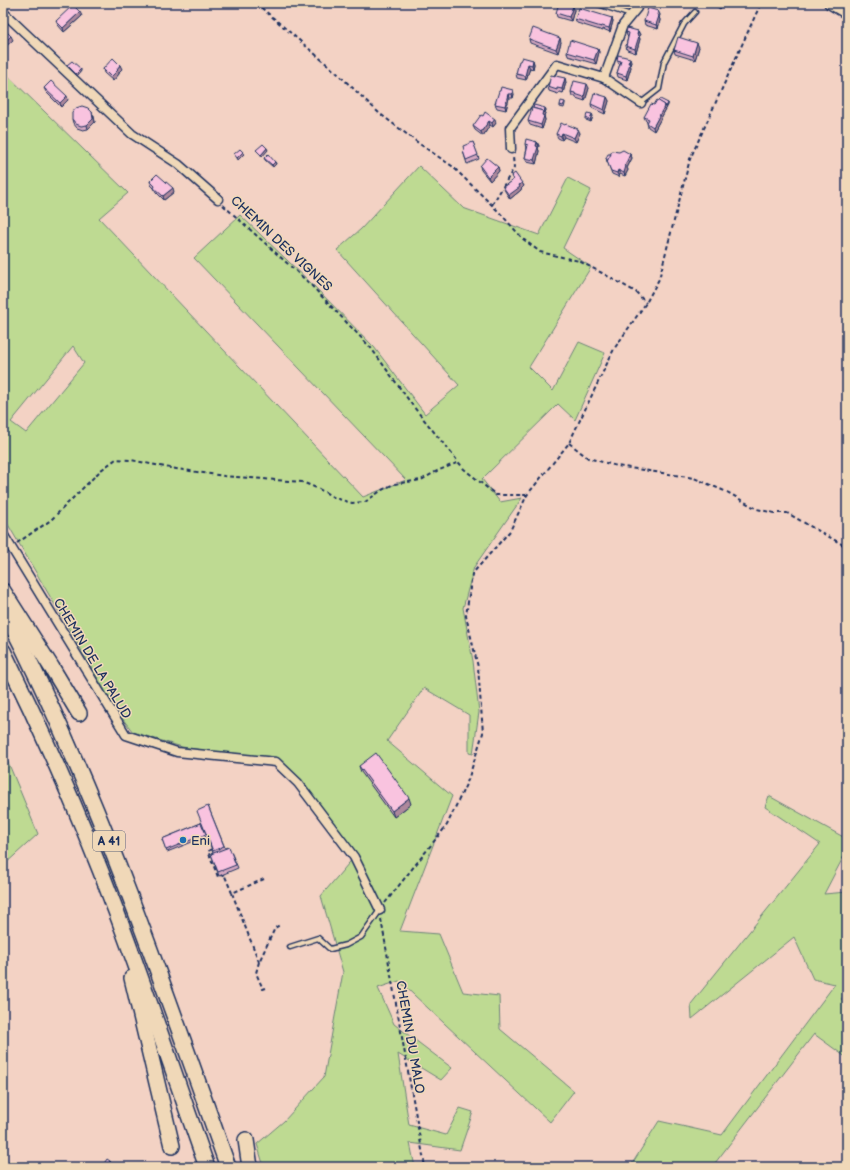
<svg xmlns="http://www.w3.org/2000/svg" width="850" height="1170" font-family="'Balsamiq Sans',sans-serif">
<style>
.green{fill:#beda92;stroke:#6c8478;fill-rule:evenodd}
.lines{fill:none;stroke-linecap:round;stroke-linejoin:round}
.service-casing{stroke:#1b2f5e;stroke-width:7}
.minor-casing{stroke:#1b2f5e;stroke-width:11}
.secondary-casing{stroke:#1b2f5e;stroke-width:14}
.motorway-casing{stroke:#1b2f5e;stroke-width:18}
.path{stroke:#1b2f5e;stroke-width:2;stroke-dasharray:4 3;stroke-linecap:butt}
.service{stroke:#f0d8b8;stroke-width:4}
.minor{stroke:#f0d8b8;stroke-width:8}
.secondary{stroke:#f0d8b8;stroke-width:11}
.motorway{stroke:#f0d8b8;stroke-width:15}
.wall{fill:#d6a8c0;stroke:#1b2f5e}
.shaded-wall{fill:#ae889c;stroke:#1b2f5e}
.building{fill:#f9c3df;stroke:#1b2f5e}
.poi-dot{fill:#1f6fb2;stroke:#f0d8b8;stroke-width:1.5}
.labels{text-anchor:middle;stroke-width:3;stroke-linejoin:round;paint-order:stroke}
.shield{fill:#f0d8b8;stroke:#5b6279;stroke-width:1}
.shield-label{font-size:12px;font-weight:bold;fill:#1b2f5e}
.street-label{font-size:13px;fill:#1b2f5e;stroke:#f0d8b8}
.poi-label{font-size:13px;fill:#1b2f5e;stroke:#f0d8b8;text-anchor:start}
</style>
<rect width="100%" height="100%" fill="#f3d2c4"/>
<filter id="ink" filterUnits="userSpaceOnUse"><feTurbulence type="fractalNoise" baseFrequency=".025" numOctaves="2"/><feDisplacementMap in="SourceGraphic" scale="8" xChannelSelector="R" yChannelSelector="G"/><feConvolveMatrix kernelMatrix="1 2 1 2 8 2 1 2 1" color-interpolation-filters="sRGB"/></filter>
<g filter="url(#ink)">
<g class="green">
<path d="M 3,71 L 128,193 L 99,218 L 363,497 L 406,480 L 194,258 L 240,215 L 311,283 L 374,347 L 425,414 L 459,385 L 337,250 L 361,229 L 419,166 L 463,208 L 539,235 L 568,178 L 591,190 L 563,248 L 591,267 L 529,367 L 553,391 L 579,342 L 605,353 L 575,420 L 558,404 L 482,479 L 500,502 L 522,498 L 474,567 L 463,608 L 473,661 L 479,712 L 473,754 L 469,753 L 469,715 L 424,688 L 387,741 L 452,796 L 400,931 L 439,934 L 463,992 L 499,996 L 500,1029 L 574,1091 L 550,1122 L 399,981 L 378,988 L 394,1024 L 452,1068 L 441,1080 L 398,1054 L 409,1125 L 446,1135 L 460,1108 L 473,1112 L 460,1150 L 410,1143 L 415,1167 L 264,1167 L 257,1144 L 284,1121 L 324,1077 L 343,972 L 321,896 L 354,857 L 276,762 L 182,747 L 133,732 L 118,713 L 3,516 ZM 73,346 L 84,363 L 26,433 L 11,422 Z"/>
<path d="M 3,750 L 38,834 L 4,865 L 3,864 Z"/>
<path d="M 769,796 L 847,839 L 847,850 L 824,894 L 847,892 L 847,992 L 841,999 L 847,1005 L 847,1058 L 814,1034 L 712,1167 L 630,1167 L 659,1121 L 722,1135 L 835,984 L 813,979 L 794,937 L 692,1019 L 691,1004 L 820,844 L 765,807 Z"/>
</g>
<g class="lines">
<defs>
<g id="service">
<path d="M 595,3 L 631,15"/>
<path d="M 641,103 L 659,89 L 664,62 L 684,24 L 695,12"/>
<path d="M 290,947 L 318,938 L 330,949 L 346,945 L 361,937 L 380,910"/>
</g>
<g id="minor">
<path d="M 3,12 L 132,134 L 178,164 L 218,199"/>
<path d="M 604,78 L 641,103"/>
<path d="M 511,149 L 510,128 L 557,64 L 604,78 L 623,25 L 637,8 L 639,3"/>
<path d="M 3,534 L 126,735 L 177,752 L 276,762 L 298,783 L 354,857 L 380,910"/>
</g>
<path id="secondary" d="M 830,3 L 847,13"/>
<g id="motorway">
<path d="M 3,591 L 52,668 L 79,713"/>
<path d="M 3,608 C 96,787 161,978 228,1167"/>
<path d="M 3,651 C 45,736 83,823 116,911 C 148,996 177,1082 207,1167"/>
<path d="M 132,978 L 172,1146"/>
<path d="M 246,1140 L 250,1167"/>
</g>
</defs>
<use href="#service" class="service-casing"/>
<use href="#minor" class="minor-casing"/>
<use href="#secondary" class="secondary-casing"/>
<use href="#motorway" class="motorway-casing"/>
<g class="path">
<path d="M 256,3 L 337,73 L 379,113 L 421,145 L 452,166 L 499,212 L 523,239 L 540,252 L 579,261 L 602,273 L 636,292 L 646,303"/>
<path d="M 223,205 L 309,283 L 371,348 L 413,406 L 464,469 L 496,495 L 527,495"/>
<path d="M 492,205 L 514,168 L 513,157"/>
<path d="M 569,443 L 588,458 L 617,466 L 694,478 L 727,492 L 757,509 L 774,513 L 787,513 L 847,547"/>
<path d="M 17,543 L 51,520 L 101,470 L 116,459 L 131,460 L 170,468 L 224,476 L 302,482 L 319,489 L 335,498 L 352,503 L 365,502 L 382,490 L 394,484 L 421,480 L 437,471 L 459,462"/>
<path d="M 212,849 L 208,851 L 218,877 L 224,874 L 232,893"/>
<path d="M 264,879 L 232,893 L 259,962 L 275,928 L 281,924"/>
<path d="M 385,903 L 447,825 L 468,780 L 483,733 L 478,667 L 466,616 L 472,574 L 510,531 L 527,495 L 569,443 L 614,349 L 646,303 L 659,279 L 690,159 L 761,3"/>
<path d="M 381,919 L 425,1167"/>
<path d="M 259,962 L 256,973 L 263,989 L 266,988"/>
<path d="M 3,1162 L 9,1167"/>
</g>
<use href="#service" class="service"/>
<use href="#minor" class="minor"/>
<use href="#secondary" class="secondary"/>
<use href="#motorway" class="motorway"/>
</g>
<g class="wall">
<path d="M 652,3 L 666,3 L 664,7 Z"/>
<path d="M 711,3 L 724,3 L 720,9 Z"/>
<path d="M 573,6 L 574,10 L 571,21 L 557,17 L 556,13 Z"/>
<path d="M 658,11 L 660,15 L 659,17 L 660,20 L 658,29 L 645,25 L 644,21 Z"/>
<path d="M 82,16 L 64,32 L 58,25 L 56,21 Z"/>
<path d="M 612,18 L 613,21 L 610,32 L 603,29 L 603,31 L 577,23 L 575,19 Z"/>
<path d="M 638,31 L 640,35 L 639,37 L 640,39 L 636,53 L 627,50 L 626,46 L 628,37 L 627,36 L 626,32 Z"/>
<path d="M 529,39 L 561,42 L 558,53 L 530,43 Z"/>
<path d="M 699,47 L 695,60 L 675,54 L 674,50 Z"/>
<path d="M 598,49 L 599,52 L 596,64 L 568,56 L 567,52 Z"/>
<path d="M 533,60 L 534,64 L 533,69 L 530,68 L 526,80 L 517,78 L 516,74 L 520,61 Z"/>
<path d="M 617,60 L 631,62 L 630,65 L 631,67 L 627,80 L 618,77 L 617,73 L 620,64 L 619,64 Z"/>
<path d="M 67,65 L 81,71 L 77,76 L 68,67 Z"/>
<path d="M 103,69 L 122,69 L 119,72 L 119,74 L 113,81 L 104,73 Z"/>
<path d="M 566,82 L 563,93 L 559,92 L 558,94 L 549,91 L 548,87 Z"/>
<path d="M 44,88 L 68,100 L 61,107 L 46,92 Z"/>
<path d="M 589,88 L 585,101 L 576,98 L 576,96 L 572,96 L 571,92 Z"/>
<path d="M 500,91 L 514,94 L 513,98 L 509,98 L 506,110 L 497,108 L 495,104 Z"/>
<path d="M 607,97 L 609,101 L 605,114 L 592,108 L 591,104 Z"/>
<path d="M 658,101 L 668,103 L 668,105 L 654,131 L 648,127 L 647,123 L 647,122 L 646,121 L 644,117 Z"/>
<path d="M 565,102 L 565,104 L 564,108 L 560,107 L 560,105 Z"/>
<path d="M 545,108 L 546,110 L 544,116 L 545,120 L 542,129 L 530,125 L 528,121 Z"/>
<path d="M 94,116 L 95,122 L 88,129 L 83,130 L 77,128 L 73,123 L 72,119 Z"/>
<path d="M 483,116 L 496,123 L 493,127 L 490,125 L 483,136 L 475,130 L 473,126 Z"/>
<path d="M 593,116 L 591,122 L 586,120 L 586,118 Z"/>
<path d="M 565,125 L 580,133 L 576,142 L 564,137 L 562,140 L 558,138 L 556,134 Z"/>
<path d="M 473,142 L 479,159 L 467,164 L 463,151 L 464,150 Z"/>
<path d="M 537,142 L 539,146 L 538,148 L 539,151 L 536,164 L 527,162 L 525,158 L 527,148 L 526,148 L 525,144 Z"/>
<path d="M 630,154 L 632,158 L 627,168 L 628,170 L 625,176 L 620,174 L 619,177 L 612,174 L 606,158 Z"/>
<path d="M 264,158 L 275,162 L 276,164 L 273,167 L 265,160 Z"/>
<path d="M 480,166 L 498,167 L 499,171 L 490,181 L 481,170 Z"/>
<path d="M 511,176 L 522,183 L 524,186 L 521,189 L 521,190 L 510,199 L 505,191 L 503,187 L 513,180 Z"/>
<path d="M 150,181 L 174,192 L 164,200 L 156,192 L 154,188 L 151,185 Z"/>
<path d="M 359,766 L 411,804 L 394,817 L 361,772 Z"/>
<path d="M 208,806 L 225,848 L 229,847 L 238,868 L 219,876 L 211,854 L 213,853 L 207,836 L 167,852 L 162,839 L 201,823 Z"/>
</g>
<g class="shaded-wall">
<path d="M 722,3 L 724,3 L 720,9 L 719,7 Z"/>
<path d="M 573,6 L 574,10 L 571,21 L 569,17 Z"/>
<path d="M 658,11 L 660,15 L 659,17 L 660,20 L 658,29 L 656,25 L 657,15 Z"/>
<path d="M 80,12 L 82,16 L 64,32 L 63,28 Z"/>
<path d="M 612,18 L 613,21 L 610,32 L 609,28 Z"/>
<path d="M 638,31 L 640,35 L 639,37 L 640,39 L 636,53 L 635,49 Z"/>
<path d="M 11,36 L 13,40 L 3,49 L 3,44 Z"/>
<path d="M 560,38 L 561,42 L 558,53 L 556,49 Z"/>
<path d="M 697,43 L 699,47 L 695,60 L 693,56 Z"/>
<path d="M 598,49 L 599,52 L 596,64 L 594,60 Z"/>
<path d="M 630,58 L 631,62 L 630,65 L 631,67 L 627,80 L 626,76 Z"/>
<path d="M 533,60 L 534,64 L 533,69 L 532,65 Z"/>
<path d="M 528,64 L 530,68 L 526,80 L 525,76 Z"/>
<path d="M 120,65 L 122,69 L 119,72 L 119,74 L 113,81 L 111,77 Z"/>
<path d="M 81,69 L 81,71 L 77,76 L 76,74 Z"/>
<path d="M 565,78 L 566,82 L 563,93 L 562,89 Z"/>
<path d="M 587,84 L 589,88 L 585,101 L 584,97 Z"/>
<path d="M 513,90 L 514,94 L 513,98 L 512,94 Z"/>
<path d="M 508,94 L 509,98 L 506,110 L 505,106 Z"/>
<path d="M 67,96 L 68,100 L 61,107 L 60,103 Z"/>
<path d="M 607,97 L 609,101 L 605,114 L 604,110 Z"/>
<path d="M 668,103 L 668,105 L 666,109 L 666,107 Z"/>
<path d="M 665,105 L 666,109 L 654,131 L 653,127 Z"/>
<path d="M 545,108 L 546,110 L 544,116 L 545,120 L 542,129 L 541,125 L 542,115 L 543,111 Z"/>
<path d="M 92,112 L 95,122 L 88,129 L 87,125 Z"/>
<path d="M 592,114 L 593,116 L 591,122 L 590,120 Z"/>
<path d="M 495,119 L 496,123 L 493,127 L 492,123 Z"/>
<path d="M 489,121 L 490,125 L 483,136 L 481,132 Z"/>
<path d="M 578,129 L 580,133 L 576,142 L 574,138 Z"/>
<path d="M 562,133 L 564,137 L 562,140 L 561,136 Z"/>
<path d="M 537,142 L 539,146 L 538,148 L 539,151 L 536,164 L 534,160 Z"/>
<path d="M 267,148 L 268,150 L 262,157 L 261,155 Z"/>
<path d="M 243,152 L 244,154 L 238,160 L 237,158 Z"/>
<path d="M 630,154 L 632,158 L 627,168 L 628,170 L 625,176 L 624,173 L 625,166 Z"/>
<path d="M 275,162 L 276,164 L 273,167 L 272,165 Z"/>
<path d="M 498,167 L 499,171 L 490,181 L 488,177 Z"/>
<path d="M 618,170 L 620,174 L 619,177 L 617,173 Z"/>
<path d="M 522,183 L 524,186 L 521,189 L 521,190 L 510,199 L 509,195 Z"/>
<path d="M 173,188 L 174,192 L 164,200 L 163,196 Z"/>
<path d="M 409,798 L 411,804 L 394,817 L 392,811 Z"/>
<path d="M 110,1161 L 111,1163 L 108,1167 L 107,1167 Z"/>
</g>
<g class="building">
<path d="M 559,3 L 563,3 L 573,6 L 569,17 L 556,13 Z"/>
<path d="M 718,3 L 722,3 L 719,7 L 716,5 Z"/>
<path d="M 73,5 L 80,12 L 63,28 L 56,21 Z"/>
<path d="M 579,8 L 612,18 L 609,28 L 602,26 L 601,27 L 575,19 Z"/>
<path d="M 648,8 L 658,11 L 657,15 L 659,16 L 656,25 L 644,21 Z"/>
<path d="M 3,28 L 11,36 L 3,44 Z"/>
<path d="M 533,28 L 560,38 L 556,49 L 529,39 Z"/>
<path d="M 627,28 L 638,31 L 637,35 L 639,36 L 635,49 L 626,46 L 629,33 L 626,32 Z"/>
<path d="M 678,37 L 697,43 L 693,56 L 674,50 Z"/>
<path d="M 570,40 L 598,49 L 594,60 L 567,52 Z"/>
<path d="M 618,55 L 630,58 L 628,63 L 630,63 L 626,76 L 617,73 L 621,61 L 617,60 Z"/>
<path d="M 522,57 L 533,60 L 532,65 L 528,64 L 525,76 L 516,74 L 519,61 L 520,61 Z"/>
<path d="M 113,58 L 120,65 L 117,69 L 118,70 L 111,77 L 103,69 Z"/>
<path d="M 72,61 L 81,69 L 76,74 L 67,65 Z"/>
<path d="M 551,75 L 565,78 L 562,89 L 557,88 L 557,90 L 548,87 Z"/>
<path d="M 51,81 L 67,96 L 60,103 L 44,88 Z"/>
<path d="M 574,81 L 587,84 L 584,97 L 575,94 L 575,93 L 571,92 Z"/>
<path d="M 501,87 L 513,90 L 512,94 L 508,94 L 505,106 L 495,104 L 499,91 L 500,91 Z"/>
<path d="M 594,93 L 607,97 L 604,110 L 591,104 Z"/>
<path d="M 660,99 L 668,103 L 666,107 L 665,105 L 658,101 Z"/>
<path d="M 657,100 L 665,105 L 653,127 L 647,123 L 649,119 L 644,117 L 651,104 L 654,105 Z"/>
<path d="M 561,101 L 565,102 L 563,106 L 560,105 Z"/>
<path d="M 534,105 L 545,108 L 544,113 L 543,111 L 533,108 Z"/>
<path d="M 82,106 L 88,108 L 92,112 L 93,119 L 87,125 L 81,126 L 76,124 L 72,119 L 72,113 L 76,108 Z"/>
<path d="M 532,108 L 543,111 L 542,115 L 544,116 L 541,125 L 528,121 Z"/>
<path d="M 485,112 L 495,119 L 492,123 L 489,121 L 481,132 L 473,126 L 481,115 L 483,116 Z"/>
<path d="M 587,113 L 592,114 L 590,120 L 586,118 Z"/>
<path d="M 561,123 L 565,125 L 566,124 L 578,129 L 574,138 L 562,133 L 561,136 L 556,134 Z"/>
<path d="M 526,139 L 537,142 L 536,146 L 538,147 L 534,160 L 525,158 L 528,145 L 525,144 Z"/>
<path d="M 473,142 L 478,155 L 466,160 L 463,151 L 464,150 L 463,146 Z"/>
<path d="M 263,144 L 267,148 L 261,155 L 256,150 Z"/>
<path d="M 240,149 L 243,152 L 237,158 L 234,154 Z"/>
<path d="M 623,150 L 630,154 L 625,166 L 626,166 L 624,173 L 618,170 L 617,173 L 611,171 L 607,161 L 612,151 L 619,152 Z"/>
<path d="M 268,154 L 275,162 L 272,165 L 264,158 Z"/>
<path d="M 608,154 L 611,154 L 607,161 L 608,163 L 606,158 Z"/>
<path d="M 487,158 L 498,167 L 488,177 L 480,166 Z"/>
<path d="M 515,173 L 522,183 L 519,185 L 520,187 L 509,195 L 503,187 L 514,179 L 511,176 Z"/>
<path d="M 157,174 L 173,188 L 163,196 L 154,188 L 155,186 L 150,181 Z"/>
<path d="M 376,753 L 409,798 L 392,811 L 359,766 Z"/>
<path d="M 208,806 L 224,846 L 213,851 L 197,811 Z"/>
<path d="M 201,823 L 206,834 L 166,850 L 162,839 Z"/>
<path d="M 229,847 L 236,865 L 218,872 L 211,854 Z"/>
<path d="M 107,1159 L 110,1161 L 107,1167 L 103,1165 Z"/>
</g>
</g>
<circle class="poi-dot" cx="183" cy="840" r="4"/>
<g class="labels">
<rect class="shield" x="93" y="831" width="32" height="20" rx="3"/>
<g class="shield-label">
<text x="109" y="845">A 41</text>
</g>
<g class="street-label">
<text transform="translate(282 243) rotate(43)" y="5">CHEMIN DES VIGNES</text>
<text transform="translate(93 658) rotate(59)" y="5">CHEMIN DE LA PALUD</text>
<text transform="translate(411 1037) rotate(80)" y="5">CHEMIN DU MALO</text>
</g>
<g class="poi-label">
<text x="191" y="845">Eni</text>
</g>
</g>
<rect width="850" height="1170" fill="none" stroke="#f0d8b8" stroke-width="16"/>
<rect x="8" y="8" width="834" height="1154" fill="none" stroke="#1b2f5e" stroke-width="1.5" filter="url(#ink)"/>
</svg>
